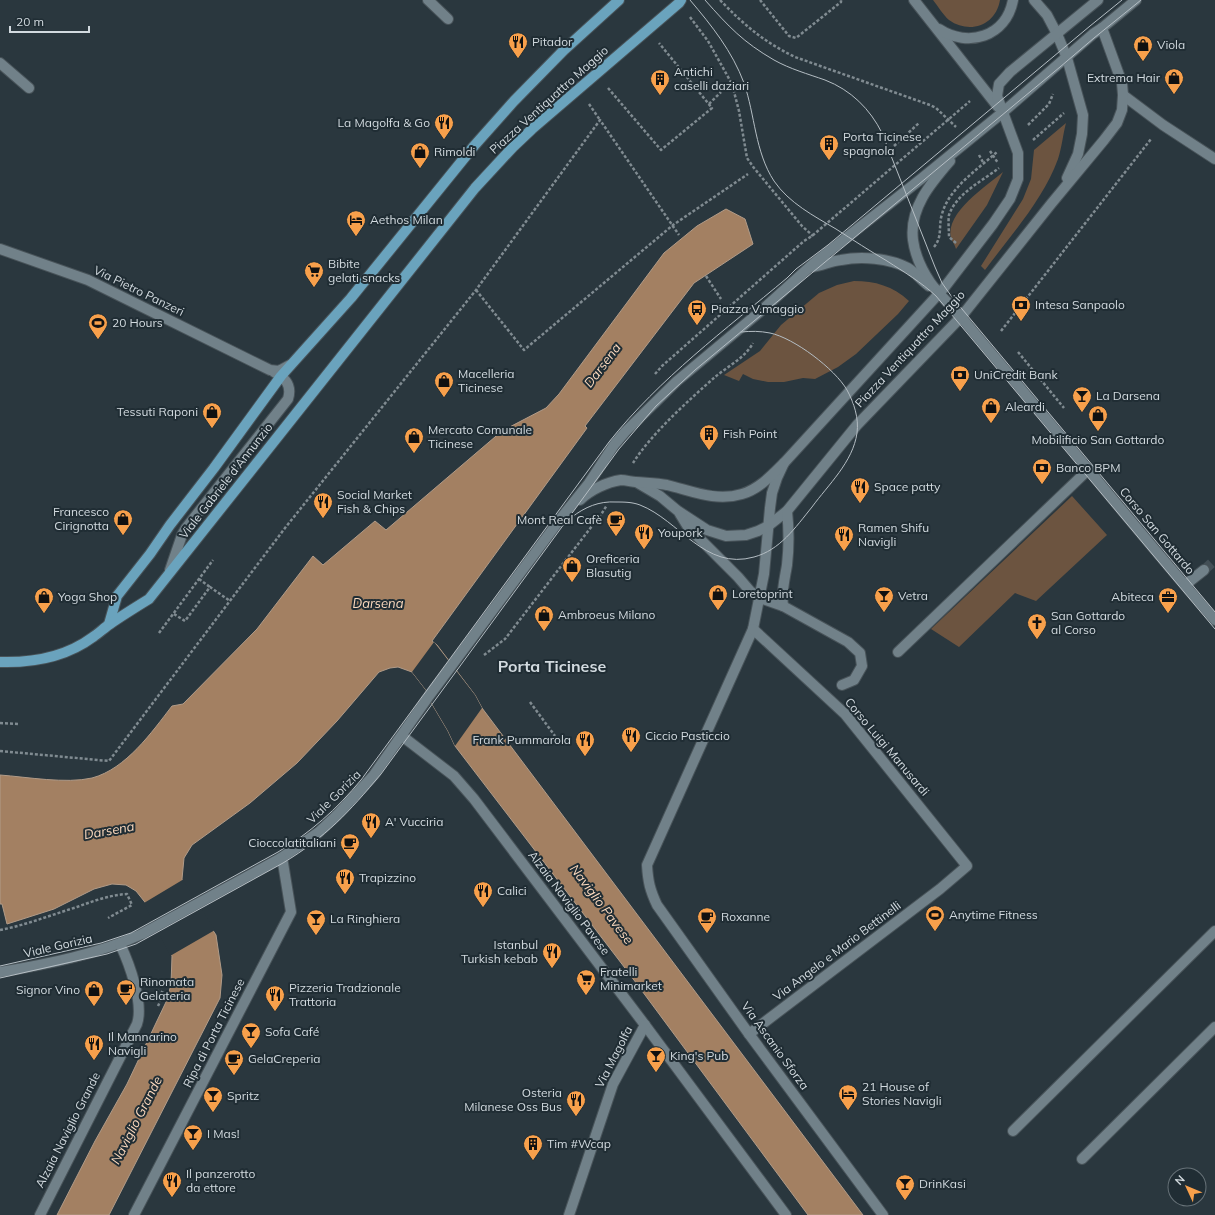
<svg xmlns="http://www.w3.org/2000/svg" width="1215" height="1215" font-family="Mulish,sans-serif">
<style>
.green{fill:#6c5440}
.water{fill:#a38062;stroke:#b19b88}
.pier{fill:#2a373e}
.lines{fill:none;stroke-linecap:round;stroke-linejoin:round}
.minor-tunnel{stroke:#434f56;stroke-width:10;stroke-dasharray:10 5;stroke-linecap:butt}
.minor-casing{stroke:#485359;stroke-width:12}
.major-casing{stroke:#485359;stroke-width:12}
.path{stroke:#808b91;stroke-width:2.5;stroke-dasharray:3 2;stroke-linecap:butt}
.minor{stroke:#718189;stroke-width:10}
.major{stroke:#6aa3bd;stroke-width:10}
.tram{stroke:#b5bec4;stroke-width:1}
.labels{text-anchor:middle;stroke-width:4;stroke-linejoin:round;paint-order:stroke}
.poi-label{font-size:12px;fill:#d2dadf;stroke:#202d34;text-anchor:start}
.street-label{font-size:12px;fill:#d2dadf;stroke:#202d34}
.water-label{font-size:13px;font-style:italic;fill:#fedbbf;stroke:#202d34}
.district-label{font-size:16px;font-weight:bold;fill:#d2dadf;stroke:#202d34}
</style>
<rect width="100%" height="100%" fill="#2a373e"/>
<g class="green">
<path d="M 933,0 L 1000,0 C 996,25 970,35 949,20 C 943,15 938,6 933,0 Z"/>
<path d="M 1066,123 C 1063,134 1062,147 1058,159 C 1043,200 1011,235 985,270 L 981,266 L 1023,199 L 1031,179 L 1034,150 Z"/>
<path d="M 1003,172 L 987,205 L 956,249 C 955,245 952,241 951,238 C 945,212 987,186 1003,172 Z"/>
<path d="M 854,281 C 875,281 893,286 909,301 L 898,314 L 856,354 L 838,367 L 815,379 L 803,378 L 784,382 L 768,382 L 753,379 L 743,374 L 739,381 L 724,375 L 760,351 L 781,325 L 819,293 L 837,285 Z"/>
<path d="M 1072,496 L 1107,535 L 1036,601 L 1015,593 L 959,647 L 931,629 Z"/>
</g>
<path class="water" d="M 726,209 L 745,219 L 753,244 L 694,283 L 585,426 L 587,428 L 432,641 L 437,645 L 475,695 L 482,708 L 863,1215 L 808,1215 L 628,972 L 455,746 L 448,731 L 432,704 L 426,690 L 412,672 L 398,667 L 390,668 L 379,672 L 337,721 L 297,763 L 250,803 L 192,845 L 184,858 L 182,879 L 184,886 L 216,935 L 222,975 L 220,998 L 109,1215 L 57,1215 L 95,1141 L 127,1084 L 166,1002 L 171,985 L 172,956 L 148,906 L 136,891 L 126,885 L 112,884 L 94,889 L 54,909 L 7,924 L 2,904 L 0,904 L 0,775 C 27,777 66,784 92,778 C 126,769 152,732 172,706 L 183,704 L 257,629 L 313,556 L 323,565 L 375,521 L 386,530 L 502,431 L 546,408 L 559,394 L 664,253 L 697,226 Z"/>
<g class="pier">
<path d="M 434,642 L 475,695 L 482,708 L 455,746 L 448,731 L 432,704 L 426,690 L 412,672 Z"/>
<path d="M 184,879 L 186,885 L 215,930 L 170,956 L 144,903 Z"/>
</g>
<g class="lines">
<path class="minor-tunnel" d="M 1204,570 L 1215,560"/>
<defs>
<g id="minor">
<path d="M 428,0 L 448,19"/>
<path d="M 914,0 L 998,107"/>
<path d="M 1034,0 L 1047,15 L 1057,34 L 1067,58 L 1083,115 L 1082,134 L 1078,154 L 1067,178"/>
<path d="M 939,29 C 968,48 1006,37 1013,0"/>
<path d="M 0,63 L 29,88"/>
<path d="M 1123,95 L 1163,125 L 1215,159"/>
<path d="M 950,161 C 931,183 909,208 913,240 C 915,255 922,270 930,282 C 939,295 952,306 962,318 C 983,344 1005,369 1026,395 C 1089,469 1150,546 1215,620"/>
<path d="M 0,249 L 88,280 L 270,370 L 279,371 L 290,365"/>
<path d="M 811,267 C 822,266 830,261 841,260 C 861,256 889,258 908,268 C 916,273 922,281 929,286"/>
<path d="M 784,463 L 777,478 L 772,493 L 770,508 L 764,574 L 753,629 L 647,865 C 648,882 650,890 657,905 L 749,1034 L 883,1215"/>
<path d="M 638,483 L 660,496 L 678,511 L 707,530 L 726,536 L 746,535 L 758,531 L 768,526 L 787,511 L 857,425 L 961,317 L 1051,204 L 1104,140 L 1117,123 L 1122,110 L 1123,95 L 1122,83 L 1102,28"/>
<path d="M 580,500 C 590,490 607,482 621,480 C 626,480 632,482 636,482 C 647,483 657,483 667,485 C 692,491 716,502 742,494 C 759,489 772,475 784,463 L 944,288 L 993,224 L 1010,199 L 1018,179 L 1018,153 L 997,96 L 999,84 L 1010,72 L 1098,0"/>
<path d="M 680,514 L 688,527 L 738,577 L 750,591 L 760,598 L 783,606 L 848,642 L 860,653 L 862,666 L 854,680 L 842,685"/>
<path d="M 170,570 L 182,535 L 186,528 L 288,399 C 292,386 286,378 274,372"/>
<path d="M 1185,585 L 1204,570"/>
<path d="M 783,606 C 781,592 785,578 787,565 C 789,547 789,529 787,511"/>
<path d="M 898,652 L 1089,469"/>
<path d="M 402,736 L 454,776 L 474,799 L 645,1025 L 786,1215"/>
<path d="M 0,972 C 48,964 98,954 142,934 L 281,858 L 319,832 L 338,814 L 373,776 L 429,696 L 561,518 L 589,483 L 614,445 L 625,432 L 677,381 L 762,310 L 814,263 L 921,179 L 1002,113 L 1093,34 L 1102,28 L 1136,0"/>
<path d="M 749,1034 L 940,889 L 967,866 L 845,714 L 753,629"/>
<path d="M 1013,1131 L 1215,931"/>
<path d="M 1082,1159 L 1215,1027"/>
<path d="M 40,1215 L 137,1024 C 144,1003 129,963 120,944"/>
<path d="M 134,1215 L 291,912 L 283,863 L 281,858"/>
<path d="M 569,1215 L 613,1084 L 645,1025"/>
</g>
<g id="major">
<path d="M 109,624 L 117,596 L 150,554 L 170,525 L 214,468 L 281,376 L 351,298 L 474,146 L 514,101 L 564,50 L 619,0"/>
<path d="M 0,662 C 33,663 66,657 93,637 C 99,633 104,628 110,624 C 123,615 136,607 149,599 L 475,188 L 513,147 L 532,129 L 679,3 L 681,0"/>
</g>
</defs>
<use href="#minor" class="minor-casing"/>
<use href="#major" class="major-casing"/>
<g class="path">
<path d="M 720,0 C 744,25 764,42 795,57 L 930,105 L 936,108 L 956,127"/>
<path d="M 760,0 L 789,36 L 796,38 L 841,2 L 841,0"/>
<path d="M 690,17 L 708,41 L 732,84 L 739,111 L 747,158 L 754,168 L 802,226 L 813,236"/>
<path d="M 608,88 L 661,150 L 712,108 L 659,43"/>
<path d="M 589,104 L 600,120"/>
<path d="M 709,104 L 721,92"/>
<path d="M 1028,125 L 1049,104 L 1053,94"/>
<path d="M 1033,140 L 1064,113"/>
<path d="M 894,146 L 919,123"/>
<path d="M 990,151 L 998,163"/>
<path d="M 979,155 L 984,164"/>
<path d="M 956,243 L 949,237 C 949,231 948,221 949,215 C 956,194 982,181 999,168"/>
<path d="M 934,247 C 943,236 938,227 942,214 C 949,188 978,169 997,152"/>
<path d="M 706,276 L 721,299"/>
<path d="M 476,290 L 524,350 L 673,225 L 748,174"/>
<path d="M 1001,331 L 1151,139"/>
<path d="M 1018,352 L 1064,408"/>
<path d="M 655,374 L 662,366 L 804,241 L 812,236 L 970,101"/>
<path d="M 633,463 C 651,434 689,400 715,377 C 728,366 745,358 753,343"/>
<path d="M 199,579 L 210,587"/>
<path d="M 174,614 L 185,621 L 210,587 L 230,601"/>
<path d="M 159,633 L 213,560"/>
<path d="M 484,655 L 505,639 L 602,513 L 607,505"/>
<path d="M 530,702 L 555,736"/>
<path d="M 0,723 L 18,724"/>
<path d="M 0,751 L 109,761 L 285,528 L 476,290 L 600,120 L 679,235"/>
<path d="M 0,930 C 26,925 51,915 77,907 C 93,901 110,895 127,894 L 132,905 L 108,918"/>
<path d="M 156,990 L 164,993 L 158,1006"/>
</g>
<use href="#minor" class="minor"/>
<use href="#major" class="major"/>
<g class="tram">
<path d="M 690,0 C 712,26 732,51 744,83 C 755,115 755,152 774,181 C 789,203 814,216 836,229 C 853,240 870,251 887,261 C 904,272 921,282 936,296 L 1215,629"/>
<path d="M 705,0 C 729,27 743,42 774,60 C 790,69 808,74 825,80 C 851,90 870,109 882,133 L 935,267 L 942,283 L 952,297 L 1215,612"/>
<path d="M 572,517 C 585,507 599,501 616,502 C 624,502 632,502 640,505 C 679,520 705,571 754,557 C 780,550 795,528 812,507 C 828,485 853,462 857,433 C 859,418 854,403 847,390 C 835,369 794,338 770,333 C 760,331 751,331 741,332"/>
<path d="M 0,966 L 101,943 L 131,933 L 278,852 C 310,833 337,809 361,780 L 609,442 C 660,378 725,330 787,278 L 796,269 L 828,245 L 1090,26 L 1122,0"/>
<path d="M 0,978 L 107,954 L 136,944 L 283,863 C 326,837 349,812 381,774 L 619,449 L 656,406 L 695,370 L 1060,67 L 1094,38 L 1141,0"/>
</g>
</g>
<defs>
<symbol id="restaurant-pin" viewBox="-11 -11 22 30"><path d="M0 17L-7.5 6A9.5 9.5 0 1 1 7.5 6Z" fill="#f8a04b" stroke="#202d34"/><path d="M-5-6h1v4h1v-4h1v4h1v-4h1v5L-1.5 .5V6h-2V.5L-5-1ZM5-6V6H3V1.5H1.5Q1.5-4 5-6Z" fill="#111"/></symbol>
<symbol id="shop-pin" viewBox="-11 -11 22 30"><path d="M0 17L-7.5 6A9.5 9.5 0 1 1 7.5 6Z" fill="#f8a04b" stroke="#202d34"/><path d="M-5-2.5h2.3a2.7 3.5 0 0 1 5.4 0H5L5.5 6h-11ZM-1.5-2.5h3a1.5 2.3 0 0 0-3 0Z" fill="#111"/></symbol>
<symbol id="building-pin" viewBox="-11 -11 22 30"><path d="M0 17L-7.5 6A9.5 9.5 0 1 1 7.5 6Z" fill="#f8a04b" stroke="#202d34"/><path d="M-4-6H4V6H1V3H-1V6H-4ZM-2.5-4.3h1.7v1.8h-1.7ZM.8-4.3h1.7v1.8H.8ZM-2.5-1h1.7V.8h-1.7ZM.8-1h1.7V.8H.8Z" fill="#111"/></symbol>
<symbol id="hotel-pin" viewBox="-11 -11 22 30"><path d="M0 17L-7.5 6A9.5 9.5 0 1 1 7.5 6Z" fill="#f8a04b" stroke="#202d34"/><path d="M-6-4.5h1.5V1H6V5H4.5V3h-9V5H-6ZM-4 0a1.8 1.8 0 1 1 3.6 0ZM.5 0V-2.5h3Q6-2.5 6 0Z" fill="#111"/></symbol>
<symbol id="supermarket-pin" viewBox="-11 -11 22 30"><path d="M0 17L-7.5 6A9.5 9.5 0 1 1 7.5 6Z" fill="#f8a04b" stroke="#202d34"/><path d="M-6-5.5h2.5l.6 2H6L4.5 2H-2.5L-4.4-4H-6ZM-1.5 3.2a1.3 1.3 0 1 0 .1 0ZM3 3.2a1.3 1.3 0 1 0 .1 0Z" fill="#111"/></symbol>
<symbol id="bank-pin" viewBox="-11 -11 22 30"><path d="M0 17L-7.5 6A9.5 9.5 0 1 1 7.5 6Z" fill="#f8a04b" stroke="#202d34"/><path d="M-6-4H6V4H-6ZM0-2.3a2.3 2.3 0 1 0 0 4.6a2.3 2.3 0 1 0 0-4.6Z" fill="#111"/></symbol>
<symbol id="bus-pin" viewBox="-11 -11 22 30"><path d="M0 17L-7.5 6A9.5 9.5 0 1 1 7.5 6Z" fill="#f8a04b" stroke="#202d34"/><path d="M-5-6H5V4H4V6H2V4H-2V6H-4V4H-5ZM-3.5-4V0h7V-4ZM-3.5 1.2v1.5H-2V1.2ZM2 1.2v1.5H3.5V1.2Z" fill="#111"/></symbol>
<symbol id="stadium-pin" viewBox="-11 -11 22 30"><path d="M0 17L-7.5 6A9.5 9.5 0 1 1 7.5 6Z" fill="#f8a04b" stroke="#202d34"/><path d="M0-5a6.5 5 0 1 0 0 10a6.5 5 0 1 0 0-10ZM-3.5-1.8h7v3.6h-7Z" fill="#111"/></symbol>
<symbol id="bar-pin" viewBox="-11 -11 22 30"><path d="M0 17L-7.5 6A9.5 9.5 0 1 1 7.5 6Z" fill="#f8a04b" stroke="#202d34"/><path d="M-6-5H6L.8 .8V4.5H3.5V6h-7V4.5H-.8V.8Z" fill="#111"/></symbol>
<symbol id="cafe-pin" viewBox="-11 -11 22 30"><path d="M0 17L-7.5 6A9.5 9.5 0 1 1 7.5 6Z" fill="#f8a04b" stroke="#202d34"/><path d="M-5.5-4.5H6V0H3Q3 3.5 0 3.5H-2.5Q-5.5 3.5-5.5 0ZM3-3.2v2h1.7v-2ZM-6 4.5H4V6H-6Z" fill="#111"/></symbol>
<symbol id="office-pin" viewBox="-11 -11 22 30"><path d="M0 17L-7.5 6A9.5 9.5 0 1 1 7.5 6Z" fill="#f8a04b" stroke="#202d34"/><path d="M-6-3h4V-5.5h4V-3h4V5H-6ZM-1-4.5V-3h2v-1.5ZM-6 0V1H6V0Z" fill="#111"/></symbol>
<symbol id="church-pin" viewBox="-11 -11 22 30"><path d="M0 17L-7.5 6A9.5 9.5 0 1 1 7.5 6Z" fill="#f8a04b" stroke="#202d34"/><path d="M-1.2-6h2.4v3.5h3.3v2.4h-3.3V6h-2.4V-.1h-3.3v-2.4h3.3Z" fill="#111"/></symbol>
</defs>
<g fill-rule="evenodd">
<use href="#restaurant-pin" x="507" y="31" width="22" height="30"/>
<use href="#shop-pin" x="1132" y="34" width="22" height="30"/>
<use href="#shop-pin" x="1163" y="67" width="22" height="30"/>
<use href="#building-pin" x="649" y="68" width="22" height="30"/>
<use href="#restaurant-pin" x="433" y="112" width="22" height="30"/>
<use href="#building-pin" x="818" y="133" width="22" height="30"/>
<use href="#shop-pin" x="409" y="141" width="22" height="30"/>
<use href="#hotel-pin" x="345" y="209" width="22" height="30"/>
<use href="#supermarket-pin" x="303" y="260" width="22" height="30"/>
<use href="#bank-pin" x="1010" y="294" width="22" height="30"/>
<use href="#bus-pin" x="686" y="298" width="22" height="30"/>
<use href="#stadium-pin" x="87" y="312" width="22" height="30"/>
<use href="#bank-pin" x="949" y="364" width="22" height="30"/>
<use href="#shop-pin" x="433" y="370" width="22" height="30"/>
<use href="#bar-pin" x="1071" y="385" width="22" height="30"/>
<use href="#shop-pin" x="980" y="396" width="22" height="30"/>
<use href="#shop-pin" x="201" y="401" width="22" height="30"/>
<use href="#shop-pin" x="1087" y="404" width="22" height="30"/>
<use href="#building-pin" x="698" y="423" width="22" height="30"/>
<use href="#shop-pin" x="403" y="426" width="22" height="30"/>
<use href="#bank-pin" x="1031" y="457" width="22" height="30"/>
<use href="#restaurant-pin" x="849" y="476" width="22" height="30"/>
<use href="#restaurant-pin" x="312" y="491" width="22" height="30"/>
<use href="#shop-pin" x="112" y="508" width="22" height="30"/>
<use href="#cafe-pin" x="605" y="509" width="22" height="30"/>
<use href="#restaurant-pin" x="633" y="522" width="22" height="30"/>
<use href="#restaurant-pin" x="833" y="524" width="22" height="30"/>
<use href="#shop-pin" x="561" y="555" width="22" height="30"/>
<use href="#shop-pin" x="707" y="583" width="22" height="30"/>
<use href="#bar-pin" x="873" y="585" width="22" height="30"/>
<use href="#shop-pin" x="33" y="586" width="22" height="30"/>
<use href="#office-pin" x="1157" y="586" width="22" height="30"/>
<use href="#shop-pin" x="533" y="604" width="22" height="30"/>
<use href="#church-pin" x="1026" y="612" width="22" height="30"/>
<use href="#restaurant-pin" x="620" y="725" width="22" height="30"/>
<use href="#restaurant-pin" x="574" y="729" width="22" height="30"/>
<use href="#restaurant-pin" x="360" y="811" width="22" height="30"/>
<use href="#cafe-pin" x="339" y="832" width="22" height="30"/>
<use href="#restaurant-pin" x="334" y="867" width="22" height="30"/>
<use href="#restaurant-pin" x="472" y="880" width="22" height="30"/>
<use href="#stadium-pin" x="924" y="904" width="22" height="30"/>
<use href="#cafe-pin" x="696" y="906" width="22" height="30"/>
<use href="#bar-pin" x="305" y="908" width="22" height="30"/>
<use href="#restaurant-pin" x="541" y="941" width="22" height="30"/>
<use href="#supermarket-pin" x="575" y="968" width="22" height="30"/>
<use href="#cafe-pin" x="115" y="978" width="22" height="30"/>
<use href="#shop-pin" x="83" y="979" width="22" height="30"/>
<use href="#restaurant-pin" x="264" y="984" width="22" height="30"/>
<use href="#bar-pin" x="240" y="1021" width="22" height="30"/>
<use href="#restaurant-pin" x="83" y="1033" width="22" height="30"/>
<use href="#bar-pin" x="645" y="1045" width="22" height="30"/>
<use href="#cafe-pin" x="223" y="1048" width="22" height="30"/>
<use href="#hotel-pin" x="837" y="1083" width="22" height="30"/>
<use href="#bar-pin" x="202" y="1085" width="22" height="30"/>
<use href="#restaurant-pin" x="565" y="1089" width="22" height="30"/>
<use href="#bar-pin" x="182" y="1123" width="22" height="30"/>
<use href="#building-pin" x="522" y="1133" width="22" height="30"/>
<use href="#restaurant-pin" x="161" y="1170" width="22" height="30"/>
<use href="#bar-pin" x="894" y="1173" width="22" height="30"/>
</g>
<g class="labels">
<g class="poi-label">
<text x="532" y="46">Pitador</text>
<text x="1157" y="49">Viola</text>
<text x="674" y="76">Antichi<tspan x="674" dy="14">caselli daziari</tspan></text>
<text x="1160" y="82" text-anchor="end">Extrema Hair</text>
<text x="430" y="127" text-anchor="end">La Magolfa &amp; Go</text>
<text x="843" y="141">Porta Ticinese<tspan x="843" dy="14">spagnola</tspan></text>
<text x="434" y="156">Rimoldi</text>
<text x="370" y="224">Aethos Milan</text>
<text x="328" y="268">Bibite<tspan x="328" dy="14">gelati snacks</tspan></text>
<text x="1035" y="309">Intesa Sanpaolo</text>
<text x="711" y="313">Piazza V.maggio</text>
<text x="112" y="327">20 Hours</text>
<text x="458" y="378">Macelleria<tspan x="458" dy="14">Ticinese</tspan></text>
<text x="974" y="379">UniCredit Bank</text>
<text x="1096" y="400">La Darsena</text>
<text x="1005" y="411">Aleardi</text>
<text x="198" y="416" text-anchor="end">Tessuti Raponi</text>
<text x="428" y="434">Mercato Comunale<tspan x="428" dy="14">Ticinese</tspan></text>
<text x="723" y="438">Fish Point</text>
<text x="1098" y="444" text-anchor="middle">Mobilificio San Gottardo</text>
<text x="1056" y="472">Banco BPM</text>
<text x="874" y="491">Space patty</text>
<text x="337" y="499">Social Market<tspan x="337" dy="14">Fish &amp; Chips</tspan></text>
<text x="109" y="516" text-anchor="end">Francesco<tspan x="109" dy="14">Cirignotta</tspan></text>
<text x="602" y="524" text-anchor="end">Mont Real Cafè</text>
<text x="858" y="532">Ramen Shifu<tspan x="858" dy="14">Navigli</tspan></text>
<text x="658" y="537">Youpork</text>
<text x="586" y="563">Oreficeria<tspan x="586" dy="14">Blasutig</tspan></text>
<text x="732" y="598">Loretoprint</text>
<text x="898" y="600">Vetra</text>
<text x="58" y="601">Yoga Shop</text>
<text x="1154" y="601" text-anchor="end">Abiteca</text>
<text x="558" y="619">Ambroeus Milano</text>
<text x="1051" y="620">San Gottardo<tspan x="1051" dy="14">al Corso</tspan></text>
<text x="645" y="740">Ciccio Pasticcio</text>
<text x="571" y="744" text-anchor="end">Frank Pummarola</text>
<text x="385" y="826">A' Vucciria</text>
<text x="336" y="847" text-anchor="end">Cioccolatitaliani</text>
<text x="359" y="882">Trapizzino</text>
<text x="497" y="895">Calici</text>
<text x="949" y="919">Anytime Fitness</text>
<text x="721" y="921">Roxanne</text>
<text x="330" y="923">La Ringhiera</text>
<text x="538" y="949" text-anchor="end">Istanbul<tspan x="538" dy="14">Turkish kebab</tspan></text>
<text x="600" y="976">Fratelli<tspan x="600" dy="14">Minimarket</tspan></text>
<text x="140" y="986">Rinomata<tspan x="140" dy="14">Gelateria</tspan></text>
<text x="289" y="992">Pizzeria Tradzionale<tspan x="289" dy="14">Trattoria</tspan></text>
<text x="80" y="994" text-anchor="end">Signor Vino</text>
<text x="265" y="1036">Sofa Café</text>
<text x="108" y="1041">Il Mannarino<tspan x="108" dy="14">Navigli</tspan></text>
<text x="670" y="1060">King's Pub</text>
<text x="248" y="1063">GelaCreperia</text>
<text x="862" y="1091">21 House of<tspan x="862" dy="14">Stories Navigli</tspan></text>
<text x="562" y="1097" text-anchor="end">Osteria<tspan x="562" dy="14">Milanese Oss Bus</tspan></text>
<text x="227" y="1100">Spritz</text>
<text x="207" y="1138">I Mas!</text>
<text x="547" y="1148">Tim #Wcap</text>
<text x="186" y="1178">Il panzerotto<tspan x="186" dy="14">da ettore</tspan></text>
<text x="919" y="1188">DrinKasi</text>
</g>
<g class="street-label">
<text transform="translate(549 100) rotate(-42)" y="4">Piazza Ventiquattro Maggio</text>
<text transform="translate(139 291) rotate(26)" y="4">Via Pietro Panzeri</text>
<text transform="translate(910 349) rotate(-47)" y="4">Piazza Ventiquattro Maggio</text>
<text transform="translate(226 481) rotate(-52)" y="4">Viale Gabriele d'Annunzio</text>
<text transform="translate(1157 531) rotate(50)" y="4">Corso San Gottardo</text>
<text transform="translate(887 747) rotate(50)" y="4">Corso Luigi Manusardi</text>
<text transform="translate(334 797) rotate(-45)" y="4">Viale Gorizia</text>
<text transform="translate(569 903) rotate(53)" y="4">Alzaia Naviglio Pavese</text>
<text transform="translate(58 946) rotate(-13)" y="4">Viale Gorizia</text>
<text transform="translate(837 951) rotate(-37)" y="4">Via Angelo e Mario Bettinelli</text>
<text transform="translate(214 1033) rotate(-63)" y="4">Ripa di Porta Ticinese</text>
<text transform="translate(775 1046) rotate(54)" y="4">Via Ascanio Sforza</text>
<text transform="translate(614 1057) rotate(-63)" y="4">Via Magolfa</text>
<text transform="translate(68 1130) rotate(-63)" y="4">Alzaia Naviglio Grande</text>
</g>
<g class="water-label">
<text transform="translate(602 365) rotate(-53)" y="5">Darsena</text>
<text x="378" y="608">Darsena</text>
<text transform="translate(109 830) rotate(-10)" y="5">Darsena</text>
<text transform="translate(602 904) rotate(53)" y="5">Naviglio Pavese</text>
<text transform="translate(136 1120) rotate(-63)" y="5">Naviglio Grande</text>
</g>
<g class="district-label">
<text x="552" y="672">Porta Ticinese</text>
</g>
</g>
<g transform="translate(1187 1187) rotate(314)"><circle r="19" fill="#202d34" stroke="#677278"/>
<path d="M0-3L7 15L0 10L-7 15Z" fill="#f8a04b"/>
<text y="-6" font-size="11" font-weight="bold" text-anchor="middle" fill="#d2dadf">N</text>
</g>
<path d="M10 26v6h79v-6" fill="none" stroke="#d2dadf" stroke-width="2"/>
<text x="16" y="26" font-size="12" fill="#d2dadf" stroke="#202d34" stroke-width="3" paint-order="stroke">20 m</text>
</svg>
